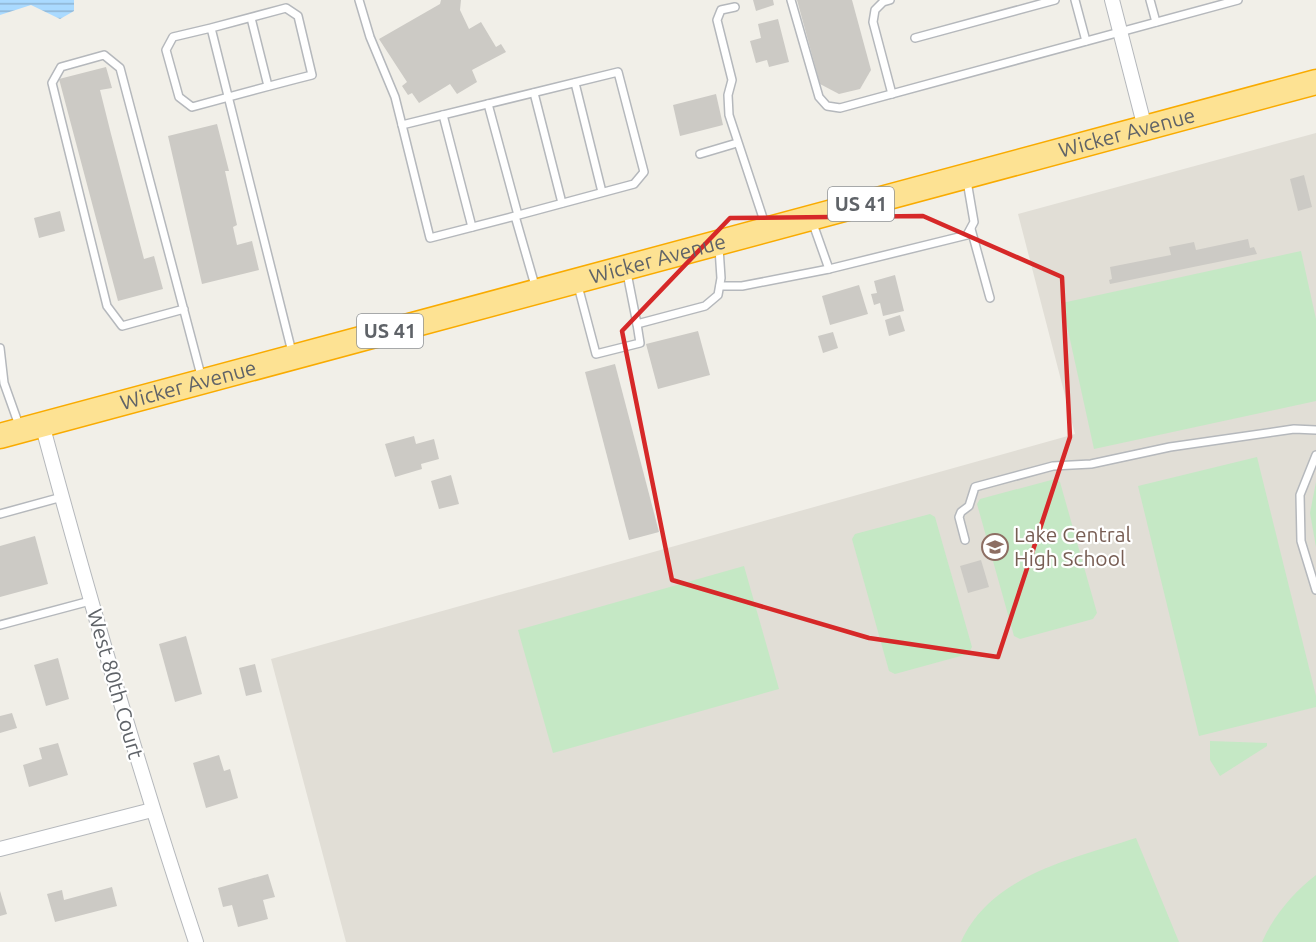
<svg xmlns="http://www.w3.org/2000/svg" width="1316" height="942" font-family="Ubuntu,sans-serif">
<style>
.education{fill:#e1ded6}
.park{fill:#c5e8c5}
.water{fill:url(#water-rules)}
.building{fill:#cccac5}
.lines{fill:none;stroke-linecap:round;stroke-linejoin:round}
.lane-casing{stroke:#b5b8bc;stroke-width:10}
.street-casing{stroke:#b5b8bc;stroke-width:16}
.highway-casing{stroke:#f9ab00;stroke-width:27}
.lane{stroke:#fff;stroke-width:7}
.street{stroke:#fff;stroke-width:14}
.highway{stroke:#fde293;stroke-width:24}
.marked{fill:none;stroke:#d62828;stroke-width:4.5;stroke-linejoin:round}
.labels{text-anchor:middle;stroke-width:4.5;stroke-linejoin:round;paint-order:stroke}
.shield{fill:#fff;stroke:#8f9295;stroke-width:1.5}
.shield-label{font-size:20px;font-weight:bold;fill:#5f6368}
.street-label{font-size:21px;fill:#5f6368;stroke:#fff}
.education-label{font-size:21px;fill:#785e54;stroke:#fff;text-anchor:start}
</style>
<defs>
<pattern id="water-rules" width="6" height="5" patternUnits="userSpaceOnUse" patternTransform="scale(1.5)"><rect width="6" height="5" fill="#aadaff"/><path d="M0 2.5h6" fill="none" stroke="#8eb4d2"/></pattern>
</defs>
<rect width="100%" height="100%" fill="#f1efe8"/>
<path class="education" d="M 1316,133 L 1316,942 L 346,942 L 271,659 L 1075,434 L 1018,214 Z"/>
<g class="park">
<path d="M 1301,251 L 1316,319 L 1316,401 L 1094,449 L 1062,303 Z"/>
<path d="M 1257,457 L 1316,696 L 1316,707 L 1199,736 L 1138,486 Z"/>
<path d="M 1055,479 L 1060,482 L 1097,613 L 1093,619 L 1020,639 L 1014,636 L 977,504 L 980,499 Z"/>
<path d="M 1316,482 L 1316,547 L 1310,513 Z"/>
<path d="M 930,514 L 935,517 L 972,647 L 968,654 L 895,674 L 889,671 L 852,539 L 855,534 Z"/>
<path d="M 744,566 L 779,689 L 553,753 L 518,630 Z"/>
<path d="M 1210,741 L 1267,743 L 1267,746 L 1220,776 L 1210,760 Z"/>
<path d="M 1136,838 L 1179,942 L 961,942 C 991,875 1072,859 1136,838 Z"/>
<path d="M 1316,875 L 1316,942 L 1262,942 C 1274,915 1293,893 1316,875 Z"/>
</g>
<path class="water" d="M 0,0 L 74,0 L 74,11 L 60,19 L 31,5 L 0,15 Z"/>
<g class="building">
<path d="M 441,0 L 461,0 L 460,10 L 469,29 L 481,22 L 496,47 L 501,44 L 506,52 L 472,70 L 477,82 L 457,94 L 450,84 L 419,103 L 412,93 L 408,95 L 402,86 L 407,82 L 379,39 L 440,4 Z"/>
<path d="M 753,0 L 773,0 L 774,5 L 756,11 Z"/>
<path d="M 797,0 L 852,0 L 871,70 L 860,89 L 839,94 L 820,84 Z"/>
<path d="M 778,19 L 789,62 L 769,67 L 767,60 L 756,63 L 750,41 L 761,38 L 758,24 Z"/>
<path d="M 106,67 L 112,88 L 100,90 L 111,134 L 144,259 L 154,256 L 163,289 L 118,301 L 59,79 Z"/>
<path d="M 716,94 L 723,125 L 680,136 L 673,105 Z"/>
<path d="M 217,124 L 229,171 L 225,171 L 237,225 L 233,227 L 237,245 L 252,241 L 259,270 L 202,284 L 168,136 Z"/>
<path d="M 1304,175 L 1312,207 L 1298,211 L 1290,179 Z"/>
<path d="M 60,211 L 65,231 L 39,238 L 34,218 Z"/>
<path d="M 1248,239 L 1250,248 L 1254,247 L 1257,254 L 1110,284 L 1109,280 L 1112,279 L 1110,267 L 1171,255 L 1169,247 L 1194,242 L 1196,250 Z"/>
<path d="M 895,275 L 904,311 L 883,316 L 880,303 L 874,305 L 871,294 L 877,293 L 874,281 Z"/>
<path d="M 859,285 L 868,314 L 830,325 L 822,296 Z"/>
<path d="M 900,315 L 905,331 L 889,336 L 885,320 Z"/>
<path d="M 698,331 L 710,375 L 658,389 L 646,344 Z"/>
<path d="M 833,332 L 838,348 L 823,353 L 818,336 Z"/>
<path d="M 615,364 L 659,532 L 629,540 L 585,372 Z"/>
<path d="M 414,436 L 416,444 L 434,439 L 439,459 L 421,464 L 422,469 L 395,477 L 385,444 Z"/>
<path d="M 451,475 L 459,504 L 439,509 L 431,481 Z"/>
<path d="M 35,536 L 48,584 L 0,597 L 0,546 Z"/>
<path d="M 981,560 L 989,587 L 968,593 L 960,566 Z"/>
<path d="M 186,636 L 202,694 L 175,702 L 159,644 Z"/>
<path d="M 58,658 L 69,699 L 46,706 L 34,665 Z"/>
<path d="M 255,664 L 262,692 L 246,696 L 239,668 Z"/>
<path d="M 12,713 L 17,728 L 0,733 L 0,716 Z"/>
<path d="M 58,743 L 68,775 L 29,787 L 23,765 L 42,759 L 39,748 Z"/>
<path d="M 219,755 L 224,771 L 230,769 L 238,798 L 206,808 L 193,763 Z"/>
<path d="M 268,874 L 275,897 L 263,900 L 268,919 L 238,927 L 232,905 L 223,907 L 218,888 Z"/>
<path d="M 112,887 L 117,906 L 55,922 L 47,894 L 62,890 L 64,900 Z"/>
<path d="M 0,891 L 7,914 L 0,916 Z"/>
</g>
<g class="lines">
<defs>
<g id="lane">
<path d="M 359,0 L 370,37 L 395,97 L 402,125"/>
<path d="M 791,0 L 819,97 L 827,106 L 840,108 L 1238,0"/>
<path d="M 890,0 L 883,2 L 875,10 L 873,22 L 892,94"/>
<path d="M 1075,0 L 1086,41"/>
<path d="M 1150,0 L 1156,22"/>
<path d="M 735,7 L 721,10 L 717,20 L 732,80 L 728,95 L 729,115 L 766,227"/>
<path d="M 251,18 L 268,86"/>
<path d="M 211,28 L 173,37 L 166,50 L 179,97 L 192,107 C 232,96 272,85 312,75 L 298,16 L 286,8 L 211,28 L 292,352"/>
<path d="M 915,38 L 1055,0"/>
<path d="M 575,83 L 602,192"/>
<path d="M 534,93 L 562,203"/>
<path d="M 488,104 L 518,215"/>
<path d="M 443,115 L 472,227"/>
<path d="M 700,154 L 737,143"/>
<path d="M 515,216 L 634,184 L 644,172 L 618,72 L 402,125 L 430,238 L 515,216 L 536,289"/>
<path d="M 812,221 L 829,269"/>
<path d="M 971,229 L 990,298"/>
<path d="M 627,273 L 637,324 L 705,306 L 718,295 L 721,278 L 719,248"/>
<path d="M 578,286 L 596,354 L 640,343 L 637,324"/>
<path d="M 720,286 L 742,286 L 829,269 L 967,235 L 974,222 L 967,181"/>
<path d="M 184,309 L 122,326 L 107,306 L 52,83 L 61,67 L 104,55 L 120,68 L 202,379"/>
<path d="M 0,348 L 4,383 L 20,428"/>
<path d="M 1316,455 L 1300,495 L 1301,541 L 1316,590"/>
<path d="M 0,514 L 62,497"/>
<path d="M 965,540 L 959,517 L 961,512 L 969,506 L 975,487 L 1053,466 L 1091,464 L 1170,447 L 1294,429 L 1316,430"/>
<path d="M 0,625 L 90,601"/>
</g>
<g id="street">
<path d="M 1112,0 L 1145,128"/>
<path d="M 42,424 C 89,598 139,771 196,942"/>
<path d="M 0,849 L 152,810"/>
</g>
<g id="highway">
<path id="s1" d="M 0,436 L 1316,82"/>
</g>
</defs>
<use href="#lane" class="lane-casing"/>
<use href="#street" class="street-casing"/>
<use href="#highway" class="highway-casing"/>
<use href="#lane" class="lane"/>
<use href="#street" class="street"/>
<use href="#highway" class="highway"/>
</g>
<path class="marked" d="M 923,216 L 1062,277 L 1070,437 L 998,657 L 869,638 L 672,580 L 622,331 L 730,218 Z"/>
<defs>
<symbol id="school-ring" viewBox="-11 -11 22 22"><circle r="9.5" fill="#fff" stroke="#8d6e63" stroke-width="1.5"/><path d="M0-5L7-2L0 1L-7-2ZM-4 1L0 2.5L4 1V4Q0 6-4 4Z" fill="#8d6e63"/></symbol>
</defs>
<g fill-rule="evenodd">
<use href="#school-ring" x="980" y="532" width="30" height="30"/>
</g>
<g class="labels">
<g class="shield">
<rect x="828" y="187" width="66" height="34" rx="4.5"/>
<rect x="357" y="314" width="66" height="34" rx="4.5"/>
</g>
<g class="shield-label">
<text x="861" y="211">US 41</text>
<text x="390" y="338">US 41</text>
</g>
<g class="street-label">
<text dy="7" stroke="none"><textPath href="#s1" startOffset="1167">Wicker Avenue</textPath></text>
<text dy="7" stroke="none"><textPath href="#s1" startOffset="681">Wicker Avenue</textPath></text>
<text dy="7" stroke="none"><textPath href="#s1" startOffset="195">Wicker Avenue</textPath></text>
<text transform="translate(115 684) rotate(74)" y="7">West 80th Court</text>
</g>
<g class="education-label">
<text x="1014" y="542">Lake Central<tspan x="1014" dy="24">High School</tspan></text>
</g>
</g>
</svg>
